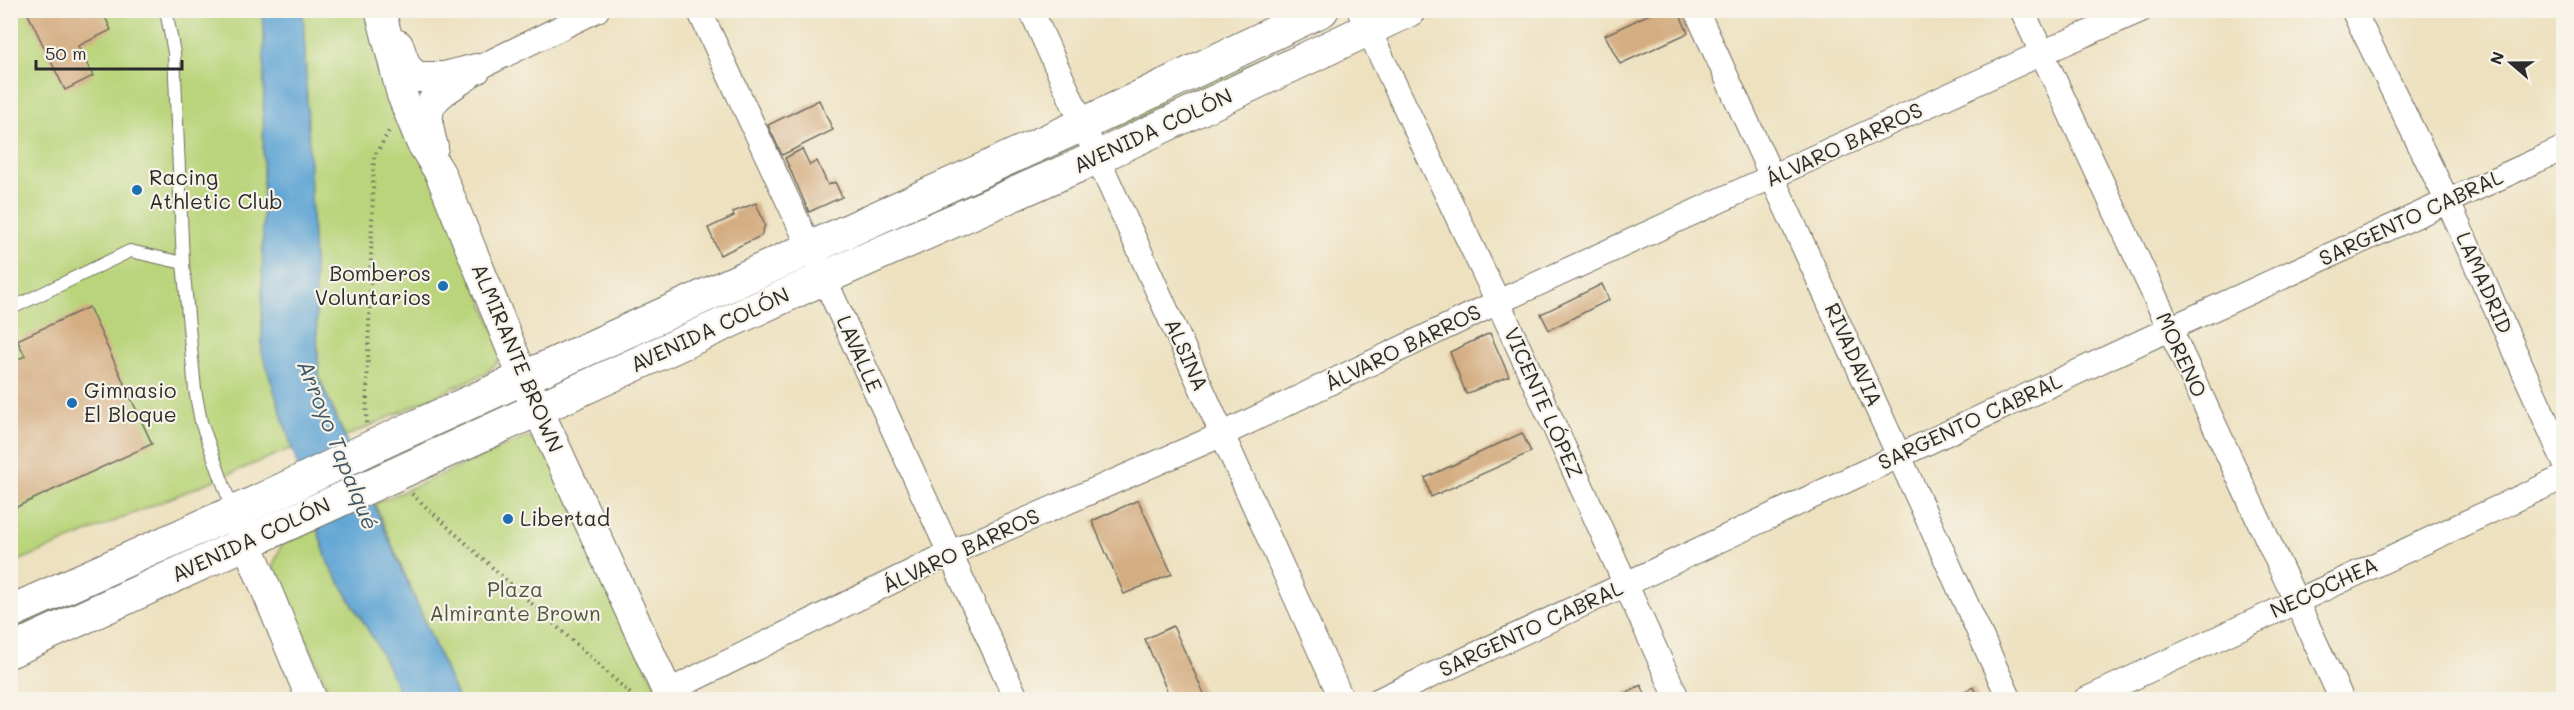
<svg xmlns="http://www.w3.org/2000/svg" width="2574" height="710" font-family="Mali,sans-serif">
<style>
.green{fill:#b9d47a;stroke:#728052;stroke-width:1.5}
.water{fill:#5fa4d4;stroke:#456880;stroke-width:1.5}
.building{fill:#d4ad82}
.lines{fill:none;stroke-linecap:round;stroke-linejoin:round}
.service-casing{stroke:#6f6b5f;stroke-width:14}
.minor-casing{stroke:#6f6b5f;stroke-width:26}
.tertiary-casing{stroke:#6f6b5f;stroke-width:32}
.secondary-casing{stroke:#6f6b5f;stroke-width:35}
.path{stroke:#6f6b5f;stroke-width:4;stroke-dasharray:1.5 4.5;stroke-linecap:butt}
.service{stroke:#fff;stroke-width:12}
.minor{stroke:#fff;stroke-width:24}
.tertiary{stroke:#fff;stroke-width:30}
.secondary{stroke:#fff;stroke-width:33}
.poi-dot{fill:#1f6fb2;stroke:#f7f3e8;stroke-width:2}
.labels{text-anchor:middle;stroke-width:4.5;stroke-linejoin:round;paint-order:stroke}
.street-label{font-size:21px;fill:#2b2b2b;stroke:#f7f3e8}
.poi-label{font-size:21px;fill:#2b2b2b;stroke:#f7f3e8;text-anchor:start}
.park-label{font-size:21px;fill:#4e553f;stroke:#f7f3e8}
.water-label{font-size:22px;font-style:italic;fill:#3d5566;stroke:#f7f3e8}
</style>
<rect width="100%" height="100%" fill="#f7f3e8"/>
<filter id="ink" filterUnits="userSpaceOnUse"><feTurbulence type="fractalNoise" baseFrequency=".0167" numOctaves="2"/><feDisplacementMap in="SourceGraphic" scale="12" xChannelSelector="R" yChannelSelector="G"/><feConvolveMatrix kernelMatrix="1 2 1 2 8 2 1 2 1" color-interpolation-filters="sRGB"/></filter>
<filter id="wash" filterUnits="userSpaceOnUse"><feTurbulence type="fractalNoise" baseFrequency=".008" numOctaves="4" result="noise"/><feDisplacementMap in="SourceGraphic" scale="24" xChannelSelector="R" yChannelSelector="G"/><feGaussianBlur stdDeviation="1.35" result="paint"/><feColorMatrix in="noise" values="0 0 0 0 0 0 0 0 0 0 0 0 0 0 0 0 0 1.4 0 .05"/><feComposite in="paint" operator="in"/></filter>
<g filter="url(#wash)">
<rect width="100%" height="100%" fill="#ede1c0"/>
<g class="green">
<path d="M 10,11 L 261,11 L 264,27 L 262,352 L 292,448 L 11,564 Z"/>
<path d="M 303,11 L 369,11 L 502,351 L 498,362 L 486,373 L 345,437 L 319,378 Z"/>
<path d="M 1328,29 L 1331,36 L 1122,128 L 1119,121 Z"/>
<path d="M 1052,155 L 1055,161 L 846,254 L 843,247 Z"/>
<path d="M 527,437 L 545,446 L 661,699 L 458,699 L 375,504 Z"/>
<path d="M 317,529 L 328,563 L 376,643 L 403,699 L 333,699 L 273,566 L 282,544 Z"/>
<path d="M 202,541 L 205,547 L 11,634 L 10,626 Z"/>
</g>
<path class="water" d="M 261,11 L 303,11 L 319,378 L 458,699 L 403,699 L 376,643 L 328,563 L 262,352 L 264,27 Z"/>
<g id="blocks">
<g class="building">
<path d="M 26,10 L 102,10 L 111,30 L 78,46 L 93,76 L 65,90 Z"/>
<path d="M 1658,10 L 1678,10 L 1688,33 L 1620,64 L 1605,35 Z"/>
<path d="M 819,100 L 833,130 L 782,155 L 768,125 Z"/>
<path d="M 802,149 L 810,165 L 817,161 L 828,185 L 835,182 L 842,197 L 809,212 L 785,158 Z"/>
<path d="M 756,203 L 765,225 L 761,236 L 720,255 L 708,228 L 734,216 L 733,212 Z"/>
<path d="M 1602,284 L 1609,300 L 1549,330 L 1541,314 Z"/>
<path d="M 89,307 L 152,444 L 10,510 L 10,363 L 25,356 L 17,340 Z"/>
<path d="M 1490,333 L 1509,376 L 1466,394 L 1450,352 Z"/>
<path d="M 1522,433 L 1531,452 L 1431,497 L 1425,478 Z"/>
<path d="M 1138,500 L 1172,574 L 1124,594 L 1092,521 Z"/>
<path d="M 1173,626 L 1207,700 L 1171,700 L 1145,639 Z"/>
<path d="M 1641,685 L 1648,700 L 1611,700 Z"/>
<path d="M 1973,687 L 1979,700 L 1947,700 Z"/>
</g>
</g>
</g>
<g filter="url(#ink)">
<use href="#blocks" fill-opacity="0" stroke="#6f6b5f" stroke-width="1.5"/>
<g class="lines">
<defs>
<g id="service">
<path d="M 166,10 L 174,53 L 183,263 L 195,390 L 201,422 L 233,511"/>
<path d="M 10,309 L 130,251 L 183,263"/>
</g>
<g id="minor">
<path d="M 699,10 L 824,278 L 1017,700"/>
<path d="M 1031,10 L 1342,700"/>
<path d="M 1359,10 L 1498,302 L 1678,700"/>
<path d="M 1696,10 L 2010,700"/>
<path d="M 2022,10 L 2342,700"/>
<path d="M 2353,10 L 2448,202 L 2564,461"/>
<path d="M 476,69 L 597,10"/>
<path d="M 667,692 L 950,553 L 1221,435 L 1498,302 L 2042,53 L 2141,10"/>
<path d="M 1379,700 L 2169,329 L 2564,148"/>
<path d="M 2085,700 L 2564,477"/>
</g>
<g id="tertiary">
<path d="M 380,10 L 402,95 L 421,142 L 440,173 L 523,377 L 671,700"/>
<path d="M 398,45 L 406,67 L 417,77 L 444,77 L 476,69"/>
<path d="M 433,147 C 420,103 431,99 466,76"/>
<path d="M 237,519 L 312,700"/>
</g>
<g id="secondary">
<path d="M 10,612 L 259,501 L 393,437 L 1084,124 L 1322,10"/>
<path d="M 10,651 L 824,278 L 1098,157 L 1409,10"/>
</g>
</defs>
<use href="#service" class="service-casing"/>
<use href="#minor" class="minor-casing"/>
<use href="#tertiary" class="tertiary-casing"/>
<use href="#secondary" class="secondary-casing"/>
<g class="path">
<path d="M 366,423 L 374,157 L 390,129"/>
<path d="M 412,494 L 635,698"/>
</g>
<use href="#service" class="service"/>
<use href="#minor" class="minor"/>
<use href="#tertiary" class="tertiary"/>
<use href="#secondary" class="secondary"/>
</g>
</g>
<g class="poi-dot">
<circle cx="137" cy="190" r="6"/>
<circle cx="443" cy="286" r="6"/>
<circle cx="72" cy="403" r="6"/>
<circle cx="508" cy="519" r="6"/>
</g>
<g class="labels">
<g class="street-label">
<text transform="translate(1153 131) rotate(-25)" y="7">AVENIDA COLÓN</text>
<text transform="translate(1844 145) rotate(-25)" y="7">ÁLVARO BARROS</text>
<text transform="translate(2411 218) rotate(-25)" y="7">SARGENTO CABRAL</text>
<text transform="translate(2484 283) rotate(66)" y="7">LAMADRID</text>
<text transform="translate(710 330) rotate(-25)" y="7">AVENIDA COLÓN</text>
<text transform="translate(1403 348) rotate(-26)" y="7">ÁLVARO BARROS</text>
<text transform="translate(859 354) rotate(66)" y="7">LAVALLE</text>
<text transform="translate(1186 355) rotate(66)" y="7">ALSINA</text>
<text transform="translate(1853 355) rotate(66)" y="7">RIVADAVIA</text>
<text transform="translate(2181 355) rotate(65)" y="7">MORENO</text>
<text transform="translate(517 358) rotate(67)" y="7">ALMIRANTE BROWN</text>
<text transform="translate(1543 403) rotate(66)" y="7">VICENTE LÓPEZ</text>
<text transform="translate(1970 422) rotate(-25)" y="7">SARGENTO CABRAL</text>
<text transform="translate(251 540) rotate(-25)" y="7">AVENIDA COLÓN</text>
<text transform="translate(961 551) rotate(-25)" y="7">ÁLVARO BARROS</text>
<text transform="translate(2324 588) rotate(-25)" y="7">NECOCHEA</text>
<text transform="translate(1531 629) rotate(-25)" y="7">SARGENTO CABRAL</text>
</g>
<g class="poi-label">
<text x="149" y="185">Racing<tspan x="149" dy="24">Athletic Club</tspan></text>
<text x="431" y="281" text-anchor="end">Bomberos<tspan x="431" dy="24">Voluntarios</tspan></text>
<text x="84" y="398">Gimnasio<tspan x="84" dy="24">El Bloque</tspan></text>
<text x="520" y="526">Libertad</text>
</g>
<g class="park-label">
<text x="515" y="597">Plaza<tspan x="515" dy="24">Almirante Brown</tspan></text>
</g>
<g class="water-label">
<text transform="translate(338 445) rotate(68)" y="8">Arroyo Tapalqué</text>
</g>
</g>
<rect width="2574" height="710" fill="none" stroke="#f7f3e8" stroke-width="36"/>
<g transform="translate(2511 63) rotate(290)" stroke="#f7f3e8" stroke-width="4.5" paint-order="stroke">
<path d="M0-4.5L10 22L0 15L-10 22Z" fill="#2b2b2b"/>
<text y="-9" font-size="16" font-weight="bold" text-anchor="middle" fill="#2b2b2b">N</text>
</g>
<path d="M36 60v9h146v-9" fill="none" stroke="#2b2b2b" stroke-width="3"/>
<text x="45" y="60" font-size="18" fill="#2b2b2b" stroke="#f7f3e8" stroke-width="4.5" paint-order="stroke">50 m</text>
</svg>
